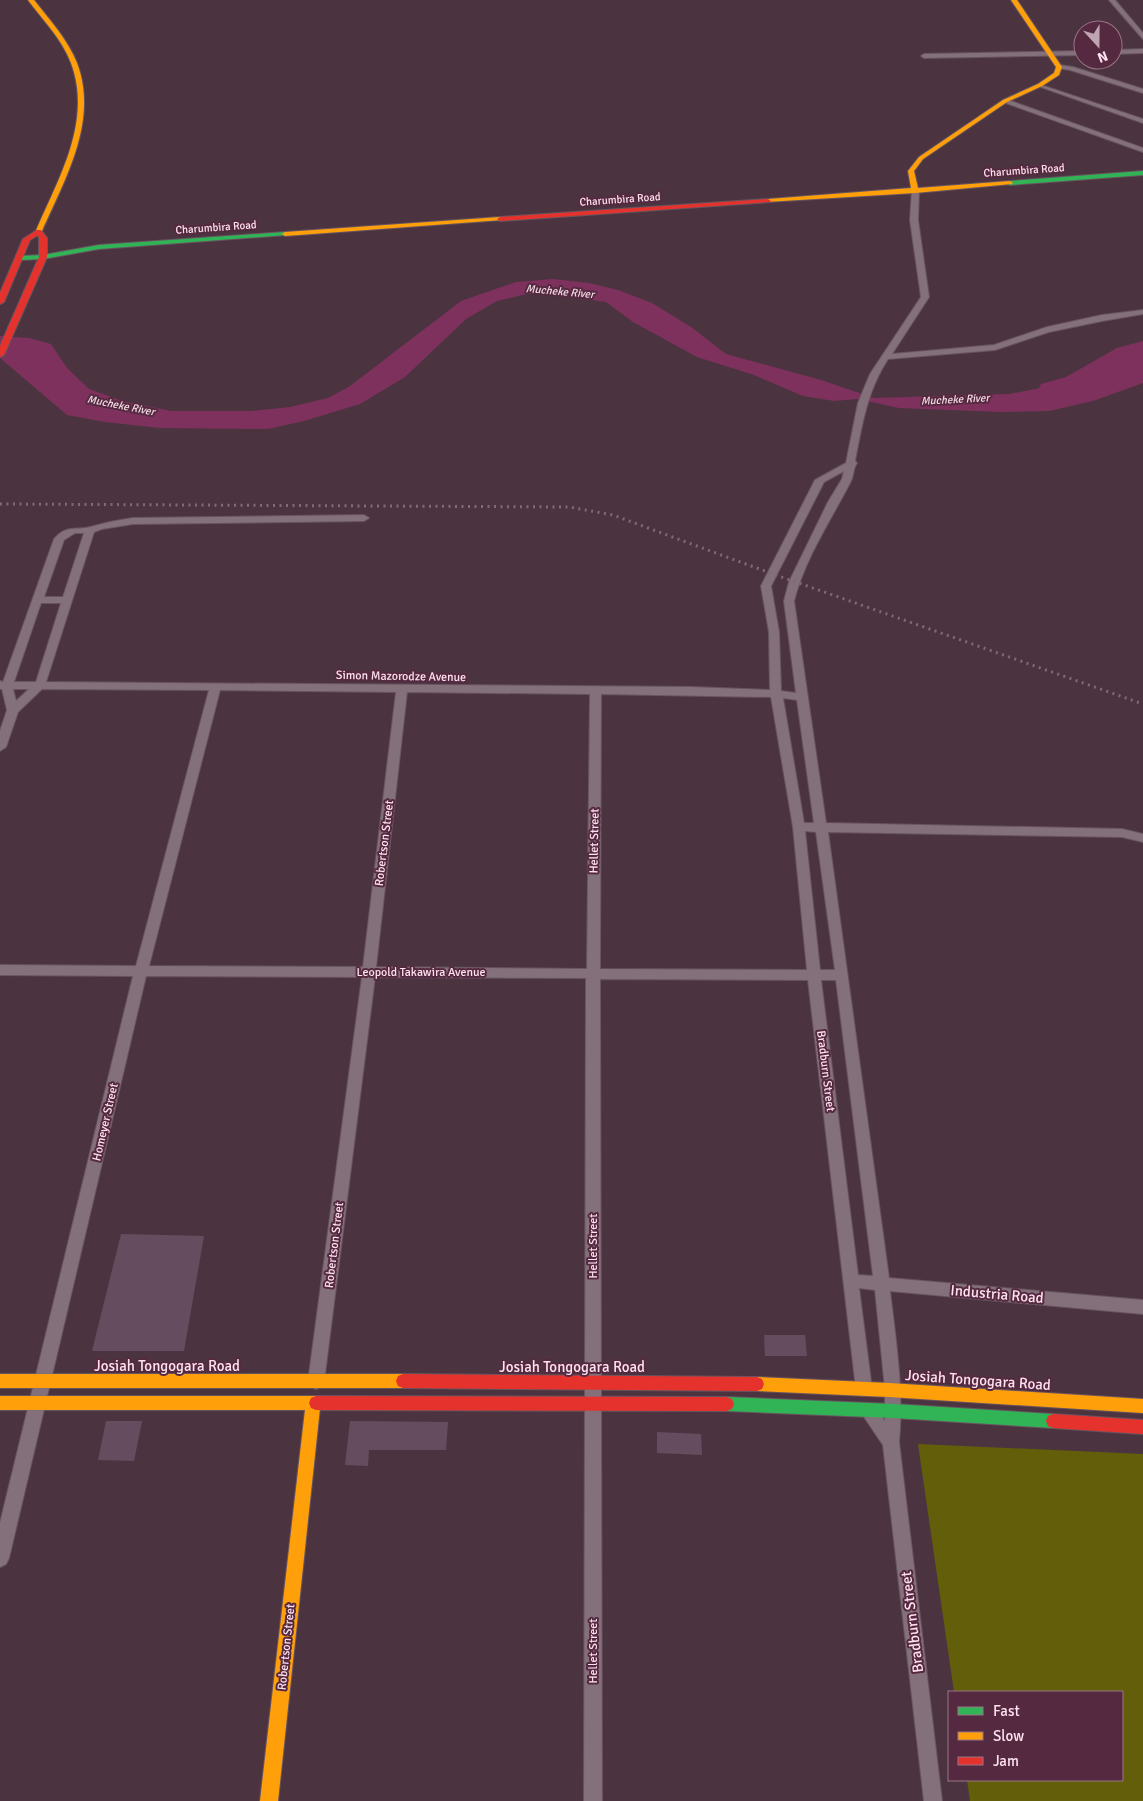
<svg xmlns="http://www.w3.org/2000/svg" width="1143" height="1801" font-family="Signika,sans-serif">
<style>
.green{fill:#635e0a}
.water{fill:#7f315e}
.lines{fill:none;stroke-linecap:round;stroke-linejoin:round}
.river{fill:#7f315e;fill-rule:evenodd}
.building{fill:#654d5f}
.street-casing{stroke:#68545f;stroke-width:2}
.fast-casing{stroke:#68545f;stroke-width:2}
.slow-casing{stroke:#68545f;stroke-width:2}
.jam-casing{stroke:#68545f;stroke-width:2}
.street{fill:#84707b;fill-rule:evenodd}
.fast{fill:#30b455;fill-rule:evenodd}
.slow{fill:#ff9f0a;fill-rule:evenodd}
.jam{fill:#e5322d;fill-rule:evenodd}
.rail{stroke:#7e6b75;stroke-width:3;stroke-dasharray:2 4.5;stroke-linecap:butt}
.labels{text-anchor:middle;stroke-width:4;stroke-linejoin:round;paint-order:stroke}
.far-street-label{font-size:11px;fill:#fee2ef;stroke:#552a41}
.far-water-label{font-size:11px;font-style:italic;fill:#f2d9e4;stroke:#552a41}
.street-label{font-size:12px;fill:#fee2ef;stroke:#552a41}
.near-street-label{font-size:15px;fill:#fee2ef;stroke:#552a41}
</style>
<rect width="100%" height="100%" fill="#4b3440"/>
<path class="green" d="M 918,1444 L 1143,1454 L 1143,1801 L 970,1801 L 967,1780 L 1122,1780 L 1122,1692 L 954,1692 Z"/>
<path class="water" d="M 553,279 L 589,283 L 618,290 L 652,303 L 691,327 L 726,354 L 821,380 L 874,398 L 1009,394 L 1062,384 L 1094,373 L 1143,344 L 1143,383 L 1093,401 L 1049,411 L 1001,412 L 899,408 L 857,399 L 834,401 L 803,396 L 754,375 L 697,357 L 633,322 L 606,302 L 556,295 L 527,294 L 497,301 L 466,319 L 405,377 L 360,404 L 304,421 L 268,429 L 160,428 L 105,422 L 67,415 L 0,358 L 0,336 L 29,338 L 51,344 L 67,368 L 89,389 L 122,401 L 171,411 L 251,411 L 290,407 L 328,398 L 350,386 L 461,301 L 516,282 Z"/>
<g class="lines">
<path class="river" d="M 1143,341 L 1143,351 C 1113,358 1070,399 1041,392 L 1039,388 L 1041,384 L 1066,377 L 1117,348 Z"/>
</g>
<g class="building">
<path d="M 121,1234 L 204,1236 L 184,1351 L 92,1351 Z"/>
<path d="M 764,1335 L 805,1335 L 807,1356 L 765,1356 Z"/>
<path d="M 106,1421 L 142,1421 L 134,1461 L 98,1460 Z"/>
<path d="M 350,1421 L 448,1422 L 446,1450 L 369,1450 L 368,1466 L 345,1465 Z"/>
<path d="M 657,1432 L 701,1434 L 702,1455 L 657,1453 Z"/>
</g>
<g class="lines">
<defs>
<g id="street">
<path d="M 1109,0 L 1115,0 L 1143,33 L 1143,39 Z"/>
<path d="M 1143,49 L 1143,53 L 1113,54 L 1113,50 Z"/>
<path d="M 1083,51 L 1083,55 L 924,58 L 921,56 L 924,54 Z"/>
<path d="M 1059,65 L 1073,67 L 1143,89 L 1143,93 L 1070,70 L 1057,68 L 1057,66 Z"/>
<path d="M 1038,84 L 1143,119 L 1143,123 L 1038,86 Z"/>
<path d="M 1005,99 L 1143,148 L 1143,152 L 1003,102 L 1002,101 Z"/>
<path d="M 912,189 L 919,191 L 918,220 L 929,297 L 892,354 L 994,345 L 1047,327 L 1102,315 L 1143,310 L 1143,314 L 1102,321 L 1049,332 L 995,350 L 888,359 C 867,391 862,425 855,461 L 857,463 C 853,468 854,475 851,481 C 831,520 805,558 794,601 L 826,823 L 1122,829 L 1143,834 L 1143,842 L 1122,837 L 828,832 L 889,1278 L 1143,1300 L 1143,1314 L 890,1291 C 896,1342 904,1391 899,1442 L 942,1801 L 924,1801 L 883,1445 L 860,1411 L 862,1406 L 868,1403 L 874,1406 L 885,1421 L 885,1389 L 875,1290 L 859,1288 L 872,1389 L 870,1394 L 864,1396 L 858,1394 L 856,1389 L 808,980 L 600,979 L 602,1801 L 584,1801 L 586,978 L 375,977 L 324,1382 L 322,1387 L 316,1389 L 310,1387 L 308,1382 L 362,977 L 146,976 L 9,1558 L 6,1564 L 0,1567 L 0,1523 L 133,976 L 0,975 L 0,965 L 136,966 L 209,690 L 42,689 L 18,712 L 6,747 L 0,751 L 0,731 L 7,710 L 2,689 L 0,689 L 0,681 L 3,682 L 54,539 C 67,524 75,531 90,527 C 104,523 118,520 133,518 L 364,515 L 369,518 L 364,521 L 133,524 L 102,529 L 94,532 L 46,682 L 691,687 L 770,690 L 769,632 L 761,586 L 815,480 L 846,463 L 858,403 L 870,374 L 921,297 L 910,220 ZM 844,471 L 842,479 L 828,502 L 789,582 L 784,601 L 796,693 L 781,691 L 779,632 L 771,586 L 824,482 ZM 75,533 L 84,533 L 63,597 L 44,597 L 64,540 ZM 41,603 L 61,603 L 36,682 L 14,682 ZM 13,689 L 29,689 L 16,701 ZM 220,690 L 396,692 L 363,967 L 149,966 ZM 407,692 L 590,694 L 587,969 L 376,967 ZM 601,694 L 771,697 L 793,827 L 807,970 L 600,969 ZM 783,698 L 797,700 L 814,823 L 804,823 ZM 805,831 L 816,832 L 835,970 L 820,970 ZM 821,980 L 836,980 L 873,1276 L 858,1275 Z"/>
</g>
<g id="fast">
<path d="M 1143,171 L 1143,175 L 1010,185 L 1007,183 L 1010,181 Z"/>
<path d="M 285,232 L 288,234 L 287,235 L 99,249 L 43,259 L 20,260 L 16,258 L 20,256 L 43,255 L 99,245 Z"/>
<path d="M 727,1397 L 894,1404 L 1053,1414 L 1058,1416 L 1060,1421 L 1058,1426 L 1053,1428 L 894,1418 L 727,1411 L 722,1409 L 720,1404 L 722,1399 Z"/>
</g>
<g id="slow">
<path d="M 28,0 L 34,0 C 49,19 68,40 77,63 C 99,121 65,179 42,231 L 39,233 L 36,231 C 58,179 93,122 71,63 C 62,39 43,20 28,0 Z"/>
<path d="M 1011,0 L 1017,0 L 1062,67 L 1059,75 L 1042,86 L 1007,102 L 923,159 L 914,171 L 918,188 L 1010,181 L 1013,183 L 1012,184 L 915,193 L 766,202 L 765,201 L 768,199 L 911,188 L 908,171 L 919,157 L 1003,100 L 1038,84 L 1054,73 L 1056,67 Z"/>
<path d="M 500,217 L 502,218 L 502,220 L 285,236 L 282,234 L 285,232 Z"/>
<path d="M 0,1374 L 403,1374 L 408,1376 L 410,1381 L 408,1386 L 403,1388 L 0,1388 Z"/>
<path d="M 757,1377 L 889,1383 L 1143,1399 L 1143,1413 L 889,1397 L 757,1391 L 752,1389 L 750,1384 L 752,1379 Z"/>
<path d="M 0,1396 L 316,1396 L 321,1398 L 323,1403 L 320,1408 L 278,1801 L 260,1801 L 305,1410 L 0,1410 Z"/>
</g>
<g id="jam">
<path d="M 768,199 L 771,201 L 770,202 L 500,221 L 497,219 L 500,217 Z"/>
<path d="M 37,230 L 41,230 L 47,238 L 47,257 L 4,355 L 0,357 L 0,346 L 39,257 L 39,238 L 38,235 L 30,240 L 4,302 L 0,304 L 0,293 L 23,239 Z"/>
<path d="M 403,1374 L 757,1377 L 762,1379 L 764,1384 L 762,1389 L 757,1391 L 403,1388 L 398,1386 L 396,1381 L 398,1376 Z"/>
<path d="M 316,1396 L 727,1397 L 732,1399 L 734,1404 L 732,1409 L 727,1411 L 316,1410 L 311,1408 L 309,1403 L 311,1398 Z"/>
<path d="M 1053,1414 L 1143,1420 L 1143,1434 L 1053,1428 L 1048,1426 L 1046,1421 L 1048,1416 Z"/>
</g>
</defs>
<use href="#street" class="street-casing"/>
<use href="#fast" class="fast-casing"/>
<use href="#slow" class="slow-casing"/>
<use href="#jam" class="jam-casing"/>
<use href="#street" class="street"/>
<use href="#fast" class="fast"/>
<use href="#slow" class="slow"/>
<use href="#jam" class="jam"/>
<path class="rail" d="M 0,504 L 569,507 L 613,515 L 773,574 L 1143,704"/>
</g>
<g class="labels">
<g class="far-street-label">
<text transform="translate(1024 170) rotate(-4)" y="4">Charumbira Road</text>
<text transform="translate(620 199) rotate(-4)" y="4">Charumbira Road</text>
<text transform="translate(216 227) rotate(-4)" y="4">Charumbira Road</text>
</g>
<g class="far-water-label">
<text transform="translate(560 291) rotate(5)" y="4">Mucheke River</text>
<text transform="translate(955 399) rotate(-3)" y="4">Mucheke River</text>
<text transform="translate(121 405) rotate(11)" y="4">Mucheke River</text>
</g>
<g class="street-label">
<text transform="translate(401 676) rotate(1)" y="4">Simon Mazorodze Avenue</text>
<text transform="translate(594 841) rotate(-89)" y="4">Hellet Street</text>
<text transform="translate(384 843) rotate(-83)" y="4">Robertson Street</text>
<text x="421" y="976">Leopold Takawira Avenue</text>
<text transform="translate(826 1071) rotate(83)" y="4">Bradburn Street</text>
<text transform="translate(105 1122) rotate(-77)" y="4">Homeyer Street</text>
<text transform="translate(334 1245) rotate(-83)" y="4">Robertson Street</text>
<text transform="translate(593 1246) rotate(-90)" y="4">Hellet Street</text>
<text transform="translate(286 1647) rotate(-84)" y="4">Robertson Street</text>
<text transform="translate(593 1651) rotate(-90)" y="4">Hellet Street</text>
</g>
<g class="near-street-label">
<text transform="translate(997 1294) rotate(5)" y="5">Industria Road</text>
<text x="167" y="1371">Josiah Tongogara Road</text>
<text x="572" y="1372">Josiah Tongogara Road</text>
<text transform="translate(978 1380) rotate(4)" y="5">Josiah Tongogara Road</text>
<text transform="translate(912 1622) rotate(-97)" y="5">Bradburn Street</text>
</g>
</g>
<rect x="948" y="1691" width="175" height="90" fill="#552a41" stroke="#997487"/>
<rect x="958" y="1707" width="25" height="8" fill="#30b455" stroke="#997487"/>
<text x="993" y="1716" font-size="15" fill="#fee2ef">Fast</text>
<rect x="958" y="1732" width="25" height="8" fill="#ff9f0a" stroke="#997487"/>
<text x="993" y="1741" font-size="15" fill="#fee2ef">Slow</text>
<rect x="958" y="1757" width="25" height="8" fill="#e5322d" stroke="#997487"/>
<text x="993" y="1766" font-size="15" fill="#fee2ef">Jam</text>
<g transform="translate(1098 45) rotate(159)"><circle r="24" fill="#552a41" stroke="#997487"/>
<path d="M0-4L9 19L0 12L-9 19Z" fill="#bfa5b2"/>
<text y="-8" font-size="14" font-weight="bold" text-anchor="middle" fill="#fee2ef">N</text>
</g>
</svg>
